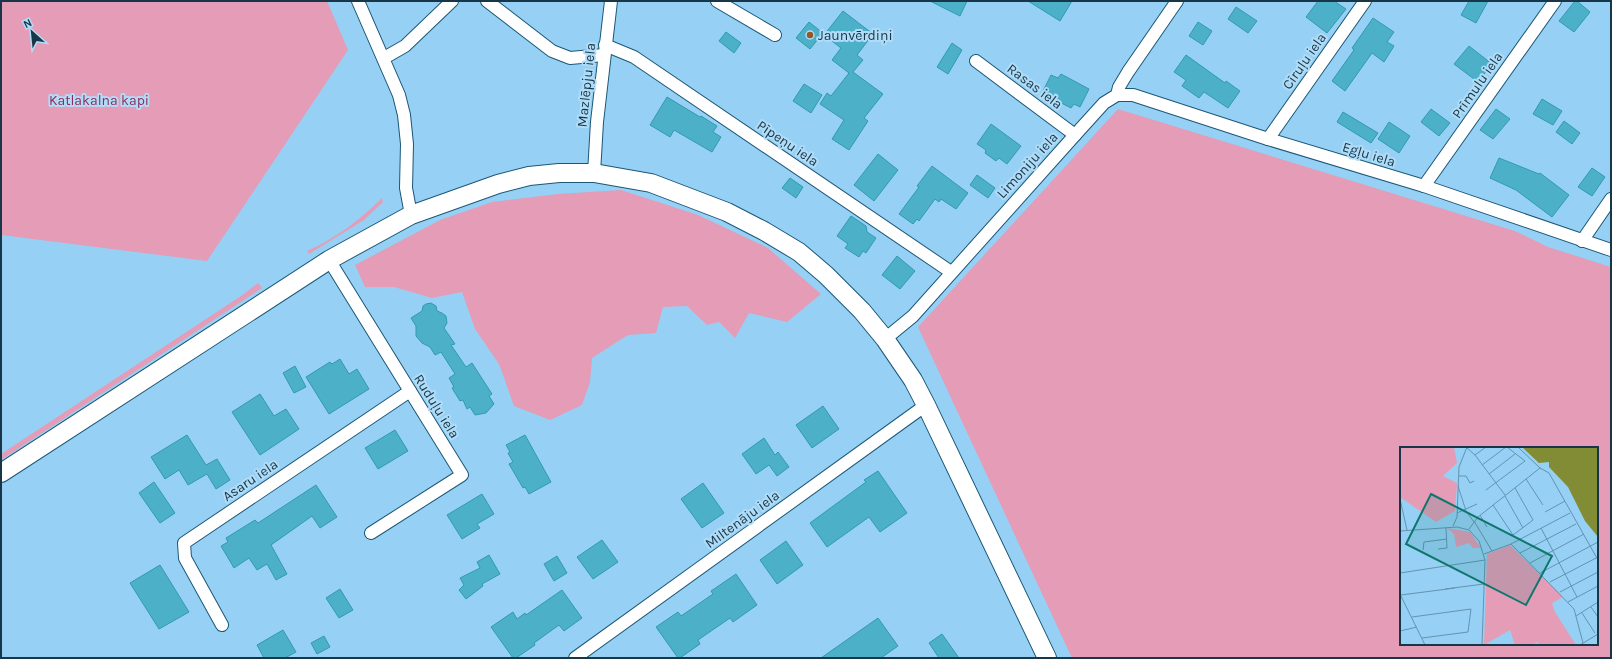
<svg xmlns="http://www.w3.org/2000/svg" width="1612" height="659" font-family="Karla,sans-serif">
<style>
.green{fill:#e49cb7;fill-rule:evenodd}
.building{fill:#4cb1c8;stroke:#319ab0}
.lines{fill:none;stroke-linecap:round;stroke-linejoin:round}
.minor-casing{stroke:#1b5776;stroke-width:14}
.secondary-casing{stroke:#1b5776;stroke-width:20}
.minor{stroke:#fff;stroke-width:12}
.secondary{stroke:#fff;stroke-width:18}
.poi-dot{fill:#975623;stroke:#b0dcf7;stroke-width:1.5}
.labels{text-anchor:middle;stroke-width:4;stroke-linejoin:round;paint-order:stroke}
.poi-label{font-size:14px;fill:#173749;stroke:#b0dcf7;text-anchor:start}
.street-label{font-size:14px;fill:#173749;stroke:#b0dcf7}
.park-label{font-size:14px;fill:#8f2b5a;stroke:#b0dcf7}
.inset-road{fill:none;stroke:#6393b0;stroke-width:1}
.view{fill:#0f766e;fill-opacity:0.15;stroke:#0f766e;stroke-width:2}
.inset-edge{fill:none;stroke:#173749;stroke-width:2}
</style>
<rect width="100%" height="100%" fill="#96d1f5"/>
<g class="green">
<path d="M 1,1 L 327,1 L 348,50 L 207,261 L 1,235 Z"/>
<path d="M 1118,109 L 1515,231 L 1548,247 L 1611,267 L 1611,658 L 1072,658 L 918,327 ZM 1401,448 L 1597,448 L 1597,644 L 1401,644 Z"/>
<path d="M 621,190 L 698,215 L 768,248 L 821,294 L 787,322 L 749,313 L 735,338 L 719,322 L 707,325 L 687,306 L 663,307 L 656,333 L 628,335 L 592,358 L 590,382 L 582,405 L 550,420 L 514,406 L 499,364 L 475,329 L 462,292 L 432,298 L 394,287 L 365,287 L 355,265 L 440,220 L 492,202 L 558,194 Z"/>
<path d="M 382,198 L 383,202 L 364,220 L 309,254 L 307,251 C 336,238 360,220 382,198 Z"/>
<path d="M 258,283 L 262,288 L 1,460 L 1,454 L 244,294 Z"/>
</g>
<g class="building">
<path d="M 930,1 L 967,1 L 960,16 Z"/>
<path d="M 1028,1 L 1072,1 L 1060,21 Z"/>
<path d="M 1318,1 L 1334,1 L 1346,9 L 1327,33 L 1306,17 Z"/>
<path d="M 1469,1 L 1488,1 L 1476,23 L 1461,15 Z"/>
<path d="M 1575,1 L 1577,1 L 1590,12 L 1574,32 L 1559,21 Z"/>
<path d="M 1236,7 L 1257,21 L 1248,33 L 1228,19 Z"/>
<path d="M 843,11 L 873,34 L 857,55 L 863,60 L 853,72 L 883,94 L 864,118 L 868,121 L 849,150 L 832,139 L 844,120 L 820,104 L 827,93 L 831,96 L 849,73 L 832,60 L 841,48 L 824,35 Z"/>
<path d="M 1373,18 L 1394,32 L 1387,42 L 1394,46 L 1384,62 L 1372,53 L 1345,91 L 1332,81 L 1354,50 L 1352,48 Z"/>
<path d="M 809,22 L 823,33 L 810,49 L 796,38 Z"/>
<path d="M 1198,22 L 1212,31 L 1203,45 L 1189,36 Z"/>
<path d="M 726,32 L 741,43 L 734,53 L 719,41 Z"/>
<path d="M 952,43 L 962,50 L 948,74 L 937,67 Z"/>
<path d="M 1469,46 L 1492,64 L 1478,82 L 1454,64 Z"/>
<path d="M 1186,55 L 1225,83 L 1226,81 L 1240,91 L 1228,108 L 1204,92 L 1199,98 L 1182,86 L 1186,80 L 1174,72 Z"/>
<path d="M 1061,74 L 1089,89 L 1080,107 L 1074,104 L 1071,108 L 1042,93 L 1051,75 L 1058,78 Z"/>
<path d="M 804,84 L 822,95 L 811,113 L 793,101 Z"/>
<path d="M 667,97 L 700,117 L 701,116 L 717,126 L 713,132 L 721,137 L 712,152 L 674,130 L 670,137 L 650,125 Z"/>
<path d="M 1542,99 L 1562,111 L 1553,125 L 1533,114 Z"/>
<path d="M 1431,109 L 1450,123 L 1439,136 L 1421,122 Z"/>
<path d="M 1496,109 L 1510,119 L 1493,139 L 1480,130 Z"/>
<path d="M 1343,112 L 1378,133 L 1371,143 L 1337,122 Z"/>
<path d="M 1564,121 L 1580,133 L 1572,144 L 1556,132 Z"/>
<path d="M 1389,122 L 1410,136 L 1399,153 L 1378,139 Z"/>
<path d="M 991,124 L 1021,146 L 1007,164 L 999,158 L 996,161 L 985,153 L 986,150 L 977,144 Z"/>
<path d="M 878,154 L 898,170 L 874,201 L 854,185 Z"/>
<path d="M 1499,158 L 1539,174 L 1540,173 L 1569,195 L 1552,217 L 1516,190 L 1490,178 Z"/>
<path d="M 932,166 L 968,193 L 956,209 L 941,199 L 939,202 L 935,199 L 919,221 L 917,219 L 913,224 L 899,214 L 919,187 L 917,186 Z"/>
<path d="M 1592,168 L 1605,177 L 1592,196 L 1578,187 Z"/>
<path d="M 977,175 L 995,188 L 988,198 L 970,185 Z"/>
<path d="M 790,178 L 803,187 L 796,198 L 782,188 Z"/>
<path d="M 851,216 L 866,226 L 867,232 L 876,238 L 866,253 L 863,251 L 859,257 L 845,248 L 848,244 L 837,236 Z"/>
<path d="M 897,256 L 915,271 L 900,289 L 882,275 Z"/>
<path d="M 431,303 L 436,306 L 437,311 L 442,313 L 446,316 L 447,323 L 444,328 L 455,344 L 451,345 L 466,367 L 472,363 L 492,394 L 489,396 L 494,404 L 486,413 L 475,415 L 470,407 L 467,409 L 463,400 L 460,401 L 452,388 L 454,387 L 449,378 L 455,374 L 441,352 L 435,355 L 430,347 L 422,343 L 416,336 L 416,326 L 411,318 L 422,311 L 423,306 L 426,304 Z"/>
<path d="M 340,359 L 349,374 L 357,369 L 369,389 L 329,414 L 306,377 L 330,362 L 332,364 Z"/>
<path d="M 295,366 L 306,387 L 294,393 L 283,373 Z"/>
<path d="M 260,394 L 274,416 L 286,409 L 299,429 L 260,455 L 232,412 Z"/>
<path d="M 823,406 L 839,429 L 812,448 L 796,425 Z"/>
<path d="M 395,430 L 408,451 L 378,469 L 365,448 Z"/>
<path d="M 187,435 L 206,465 L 217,459 L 230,480 L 216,489 L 207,474 L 188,485 L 179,470 L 165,479 L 151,457 Z"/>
<path d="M 525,435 L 551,482 L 529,494 L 525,487 L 523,488 L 509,464 L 513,462 L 508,453 L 510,452 L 506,445 Z"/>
<path d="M 764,438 L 775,455 L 778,452 L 789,467 L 777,476 L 769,465 L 756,474 L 742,454 Z"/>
<path d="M 878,471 L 907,513 L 880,532 L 869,517 L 827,547 L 810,523 L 866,482 L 864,480 Z"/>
<path d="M 154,482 L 175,513 L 160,523 L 139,493 Z"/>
<path d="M 703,483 L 724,513 L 702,528 L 681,499 Z"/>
<path d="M 316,485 L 337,517 L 320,528 L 312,516 L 271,545 L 287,574 L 276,580 L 267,564 L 257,570 L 249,558 L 234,568 L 221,546 L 228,542 L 226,538 L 255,520 L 258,523 Z"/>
<path d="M 482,494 L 494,514 L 477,524 L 480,528 L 462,539 L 447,515 Z"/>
<path d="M 602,540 L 618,562 L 593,579 L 577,557 Z"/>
<path d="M 786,541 L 803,565 L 777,584 L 760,560 Z"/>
<path d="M 489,555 L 500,574 L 482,584 L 483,586 L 466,599 L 459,590 L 464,585 L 460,578 L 480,568 L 477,562 Z"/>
<path d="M 557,556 L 567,573 L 554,581 L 544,564 Z"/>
<path d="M 160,565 L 189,612 L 159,629 L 130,583 Z"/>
<path d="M 736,574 L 757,605 L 733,622 L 730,618 L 698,640 L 700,644 L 680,658 L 678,658 L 656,627 L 678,612 L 681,616 L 713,594 L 711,591 Z"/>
<path d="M 340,589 L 353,610 L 339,618 L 326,598 Z"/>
<path d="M 562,590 L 582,618 L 564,631 L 559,625 L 534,643 L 535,645 L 516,658 L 513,658 L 491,627 L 513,612 L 517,619 L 525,613 L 526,615 Z"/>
<path d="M 878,618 L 898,646 L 881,658 L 821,658 Z"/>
<path d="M 283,630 L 296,652 L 285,658 L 264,658 L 257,645 Z"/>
<path d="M 942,634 L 959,658 L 939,658 L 929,643 Z"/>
<path d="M 324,636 L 330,647 L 317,654 L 311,643 Z"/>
</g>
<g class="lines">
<defs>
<g id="minor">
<path d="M 358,1 L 399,95 L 404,115 L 407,144 L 406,188 L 411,215"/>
<path d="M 487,1 L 552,51 L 570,58 L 604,55"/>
<path d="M 717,1 L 775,35"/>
<path d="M 605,45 L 634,57 L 951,272"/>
<path d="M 384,58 L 405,46 L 452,1"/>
<path d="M 976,61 L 1075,135"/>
<path d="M 1117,95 L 1133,95 L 1268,139 L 1424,186 L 1611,250"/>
<path d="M 1268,139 L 1365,1"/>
<path d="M 594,173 L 597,122 L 611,1"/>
<path d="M 1424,186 L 1555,1"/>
<path d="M 1582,241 L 1611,199"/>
<path d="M 329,260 L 462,475 L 371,533"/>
<path d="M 885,339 L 913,316 L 1075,135 L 1104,103 L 1117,95 L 1119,87 L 1128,72 L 1177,1"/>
<path d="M 222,625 L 185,558 L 184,543 L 410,391"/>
<path d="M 575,658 L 926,405"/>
</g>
<path id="secondary" d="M 1,473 L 329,260 L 411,215 L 498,184 L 529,176 L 559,173 L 594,173 L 651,183 L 727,212 L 764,231 L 799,252 L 826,275 L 862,311 L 885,339 L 913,380 L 926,405 L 1047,658"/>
</defs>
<use href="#minor" class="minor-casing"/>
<use href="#secondary" class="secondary-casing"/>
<use href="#minor" class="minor"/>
<use href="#secondary" class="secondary"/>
</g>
<circle class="poi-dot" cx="810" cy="35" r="4"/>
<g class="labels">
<g class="poi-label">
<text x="818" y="40">Jaunvērdiņi</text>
</g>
<g class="street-label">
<text transform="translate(1304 61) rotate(-55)" y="5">Cīruļu iela</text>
<text transform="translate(586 85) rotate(-84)" y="5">Mazlēpju iela</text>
<text transform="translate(1477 85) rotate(-55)" y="5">Prīmulu iela</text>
<text transform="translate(1035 86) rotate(37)" y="5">Rasas iela</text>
<text transform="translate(788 143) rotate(34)" y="5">Pīpeņu iela</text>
<text transform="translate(1369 154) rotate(17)" y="5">Egļu iela</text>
<text transform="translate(1027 165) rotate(-48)" y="5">Limoniju iela</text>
<text transform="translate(437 406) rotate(58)" y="5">Ruduļu iela</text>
<text transform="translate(250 480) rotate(-34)" y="5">Asaru iela</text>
<text transform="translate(742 519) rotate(-36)" y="5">Miltenāju iela</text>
</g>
<g class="park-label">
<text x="99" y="105">Katlakalna kapi</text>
</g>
</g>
<g transform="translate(1400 447)">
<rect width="198" height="198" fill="#96d1f5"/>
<path d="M 0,0 L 54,0 L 57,16 L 43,29 L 57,36 L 55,64 L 36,75 L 0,50 ZM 47,81 L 70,85 L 81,101 L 73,101 L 69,96 L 56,100 L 54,87 ZM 110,98 L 163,150 L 152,156 L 155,165 L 176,198 L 139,198 L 137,195 L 133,198 L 115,198 L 110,183 L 84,198 L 87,107 Z" fill="#e49cb7"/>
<path d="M 122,0 L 198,0 L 198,90 L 185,74 L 168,40 L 149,20 L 149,15 L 139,16 Z" fill="#828c34"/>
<path class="inset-road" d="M 118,0 L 140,21M 67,1 L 75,8 L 105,48M 75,8 L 86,0M 82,18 L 106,0M 140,21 L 149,26 L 198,113M 89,27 L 115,7M 59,29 L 66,29 L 70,36 L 74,34M 126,32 L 143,58M 58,39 L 66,64 L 74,75M 86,43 L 125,14 L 107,0M 105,49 L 123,81M 0,52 L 7,83M 93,58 L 113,88 L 133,73 L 115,41M 145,65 L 165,54M 57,66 L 77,57M 80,68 L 87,80M 74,74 L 92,104M 53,79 L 57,70 L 59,20 L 67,0M 141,81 L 177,150M 69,82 L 78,70 L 140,21M 0,84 L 57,80 L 69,83 L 79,94 L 85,113 L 82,198M 111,97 L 174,162 L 183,196M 38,102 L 47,101 L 46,81M 23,103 L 24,95 L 47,92M 120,106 L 176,77M 84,107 L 111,97 L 170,66M 130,116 L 184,87M 0,126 L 85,113M 140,126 L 198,95M 150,135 L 198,110M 45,142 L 84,137M 160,145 L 198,125M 0,147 L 25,198M 1,148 L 55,141M 168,155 L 198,139M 191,160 L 198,170M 182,166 L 195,186M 176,169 L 198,155M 12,170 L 71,162 L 68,185 L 22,191M 0,184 L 17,180M 180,198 L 198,187"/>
<path class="view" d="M 31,47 L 152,109 L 126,158 L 6,97 Z"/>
<rect width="198" height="198" class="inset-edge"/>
</g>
<rect width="1612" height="659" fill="none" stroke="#173749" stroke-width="4"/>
<g transform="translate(32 32) rotate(333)" stroke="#b0dcf7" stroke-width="3" paint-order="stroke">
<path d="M0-3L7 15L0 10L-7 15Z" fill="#173749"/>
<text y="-6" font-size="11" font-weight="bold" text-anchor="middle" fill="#173749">N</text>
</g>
</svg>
